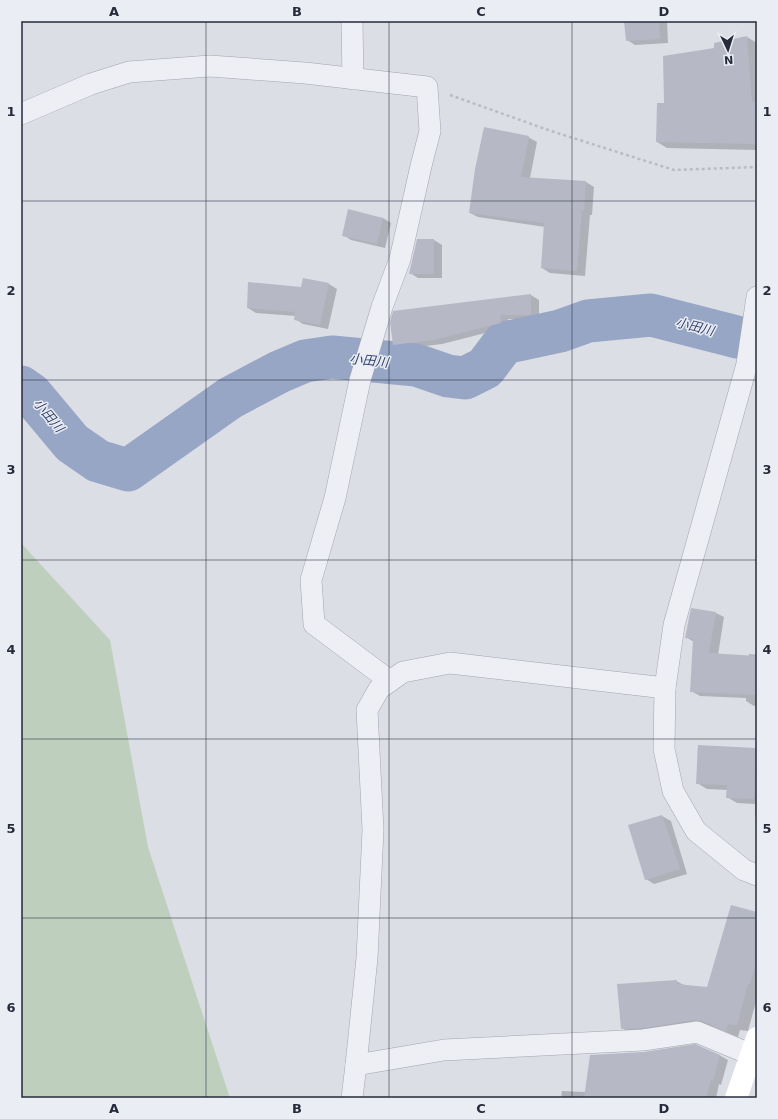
<svg xmlns="http://www.w3.org/2000/svg" width="778" height="1119" font-family="'DejaVu Sans','Noto Sans JP',sans-serif">
<style>
.green{fill:#bfcfbd}
.shadow{fill:#0003}
.lines{fill:none;stroke-linecap:round;stroke-linejoin:round}
.river{stroke:#97a6c5;stroke-width:43}
.building{fill:#b6b9c5}
.street-casing{stroke:#a2a4af;stroke-width:22}
.path{stroke:#babcc4;stroke-width:2.5;stroke-dasharray:3 3;stroke-linecap:butt}
.street{stroke:#eeeff4;stroke-width:21}
.secondary{stroke:#fff;stroke-width:22}
.grid{fill:none;stroke:#262a3b;stroke-width:1;stroke-opacity:0.55}
.labels{text-anchor:middle;stroke-width:3;stroke-linejoin:round;paint-order:stroke}
.water-label{font-size:13px;font-style:italic;fill:#32436e;stroke:#ebedf4}
.neatline{fill:none;stroke:#262a3b;stroke-width:1.5}
.grid-label{font-size:13px;text-anchor:middle;font-weight:bold;fill:#262a3b}
</style>
<rect width="100%" height="100%" fill="#dcdee6"/>
<path class="green" d="M 21,543 L 110,640 L 148,847 L 230,1098 L 21,1098 Z"/>
<g class="shadow">
<path d="M 625,21 L 667,21 L 668,43 L 635,45 L 627,40 Z"/>
<path d="M 747,37 L 757,43 L 757,150 L 667,148 L 657,142 L 665,104 L 715,49 Z"/>
<path d="M 528,137 L 537,142 L 530,178 L 586,182 L 594,187 L 592,215 L 590,215 L 585,276 L 550,273 L 542,268 L 545,227 L 478,217 L 470,213 Z"/>
<path d="M 383,218 L 391,223 L 385,248 L 351,240 L 343,235 Z"/>
<path d="M 418,240 L 434,240 L 442,245 L 442,278 L 418,278 L 410,273 Z"/>
<path d="M 329,284 L 337,289 L 328,329 L 303,324 L 295,319 L 296,316 L 256,313 L 248,308 L 302,288 Z"/>
<path d="M 531,295 L 539,300 L 539,319 L 508,319 L 509,327 L 442,344 L 402,349 L 394,344 L 394,312 Z"/>
<path d="M 716,613 L 724,617 L 718,655 L 749,657 L 749,654 L 757,655 L 757,706 L 754,706 L 746,701 L 746,698 L 700,696 L 691,691 L 694,642 L 686,637 Z"/>
<path d="M 698,746 L 757,749 L 757,817 L 755,816 L 755,804 L 737,803 L 727,797 L 728,790 L 707,789 L 697,783 Z"/>
<path d="M 662,816 L 671,821 L 687,874 L 654,884 L 646,879 L 630,826 Z"/>
<path d="M 757,913 L 757,998 L 748,1031 L 740,1030 L 738,1037 L 714,1027 L 708,1026 L 633,1035 L 622,1028 L 676,981 L 686,986 L 708,988 Z"/>
<path d="M 719,1055 L 728,1060 L 721,1085 L 719,1084 L 716,1098 L 561,1098 L 562,1091 L 586,1092 Z"/>
</g>
<g class="lines">
<path class="river" d="M 21,387 L 31,394 L 72,443 L 98,461 L 128,470 L 230,398 L 279,372 L 305,361 L 332,357 L 416,365 L 448,376 L 465,378 L 485,368 L 504,343 L 560,331 L 588,321 L 651,315 L 737,337 L 757,341"/>
</g>
<g class="building">
<path d="M 624,21 L 659,21 L 660,39 L 626,41 Z"/>
<path d="M 747,36 L 752,102 L 757,102 L 757,144 L 656,142 L 657,103 L 664,103 L 663,56 L 714,48 L 714,43 Z"/>
<path d="M 484,127 L 529,136 L 521,177 L 586,181 L 584,211 L 582,210 L 577,271 L 541,268 L 544,223 L 469,213 L 475,169 Z"/>
<path d="M 348,209 L 383,218 L 377,244 L 342,236 Z"/>
<path d="M 417,239 L 434,239 L 434,274 L 409,274 Z"/>
<path d="M 303,278 L 329,283 L 320,325 L 294,320 L 295,312 L 247,308 L 248,282 L 301,287 Z"/>
<path d="M 531,294 L 531,315 L 500,315 L 501,323 L 433,340 L 393,345 L 390,322 L 393,311 Z"/>
<path d="M 691,608 L 716,612 L 709,653 L 757,656 L 757,695 L 690,692 L 693,639 L 685,638 Z"/>
<path d="M 698,745 L 756,748 L 754,799 L 726,798 L 727,785 L 696,784 Z"/>
<path d="M 662,815 L 680,869 L 645,880 L 628,825 Z"/>
<path d="M 731,905 L 757,912 L 757,960 L 750,984 L 748,984 L 737,1025 L 728,1024 L 726,1031 L 702,1021 L 695,1020 L 642,1028 L 621,1029 L 617,984 L 677,980 L 677,984 L 707,987 Z"/>
<path d="M 695,1044 L 720,1055 L 713,1081 L 711,1080 L 706,1098 L 584,1098 L 590,1055 L 644,1052 Z"/>
</g>
<g class="lines">
<defs>
<g id="street">
<path d="M 352,21 L 353,79"/>
<path d="M 21,114 L 91,84 L 129,72 L 210,66 L 305,73 L 427,87 L 430,131 L 421,166 L 400,259 L 382,307 L 360,380 L 335,498 L 311,580 L 314,624 L 390,681"/>
<path d="M 757,297 L 747,364 L 674,625 L 665,688 L 664,749 L 673,791 L 696,831 L 744,870 L 757,875"/>
<path d="M 356,1065 L 444,1050 L 643,1040 L 697,1032 L 757,1057"/>
<path d="M 352,1098 L 356,1065 L 367,958 L 373,830 L 367,710 L 379,689 L 403,672 L 450,663 L 665,688"/>
</g>
</defs>
<use href="#street" class="street-casing"/>
<path class="path" d="M 450,95 L 551,131 L 674,170 L 757,167"/>
<use href="#street" class="street"/>
<path class="secondary" d="M 736,1098 L 757,1038"/>
</g>
<path class="grid" d="M 206,21 L 206,1098M 389,21 L 389,1098M 572,21 L 572,1098M 21,201 L 757,201M 21,380 L 757,380M 21,560 L 757,560M 21,739 L 757,739M 21,918 L 757,918"/>
<g class="labels">
<g class="water-label">
<text transform="translate(695 326) rotate(14)" y="5">小田川</text>
<text transform="translate(369 360) rotate(6)" y="5">小田川</text>
<text transform="translate(49 415) rotate(50)" y="5">小田川</text>
</g>
</g>
<rect width="778" height="1119" fill="none" stroke="#ebedf4" stroke-width="44"/>
<g transform="translate(728 50) rotate(176)" stroke="#ebedf4" stroke-width="3" paint-order="stroke">
<path d="M0-3L7 15L0 10L-7 15Z" fill="#262a3b"/>
<text y="-6" font-size="11" font-weight="bold" text-anchor="middle" fill="#262a3b">N</text>
</g>
<rect x="22" y="22" width="734" height="1075" class="neatline"/>
<g class="grid-label">
<text x="114" y="16">A</text>
<text x="297" y="16">B</text>
<text x="481" y="16">C</text>
<text x="664" y="16">D</text>
<text x="11" y="116">1</text>
<text x="767" y="116">1</text>
<text x="11" y="295">2</text>
<text x="767" y="295">2</text>
<text x="11" y="474">3</text>
<text x="767" y="474">3</text>
<text x="11" y="654">4</text>
<text x="767" y="654">4</text>
<text x="11" y="833">5</text>
<text x="767" y="833">5</text>
<text x="11" y="1012">6</text>
<text x="767" y="1012">6</text>
<text x="114" y="1113">A</text>
<text x="297" y="1113">B</text>
<text x="481" y="1113">C</text>
<text x="664" y="1113">D</text>
</g>
</svg>
